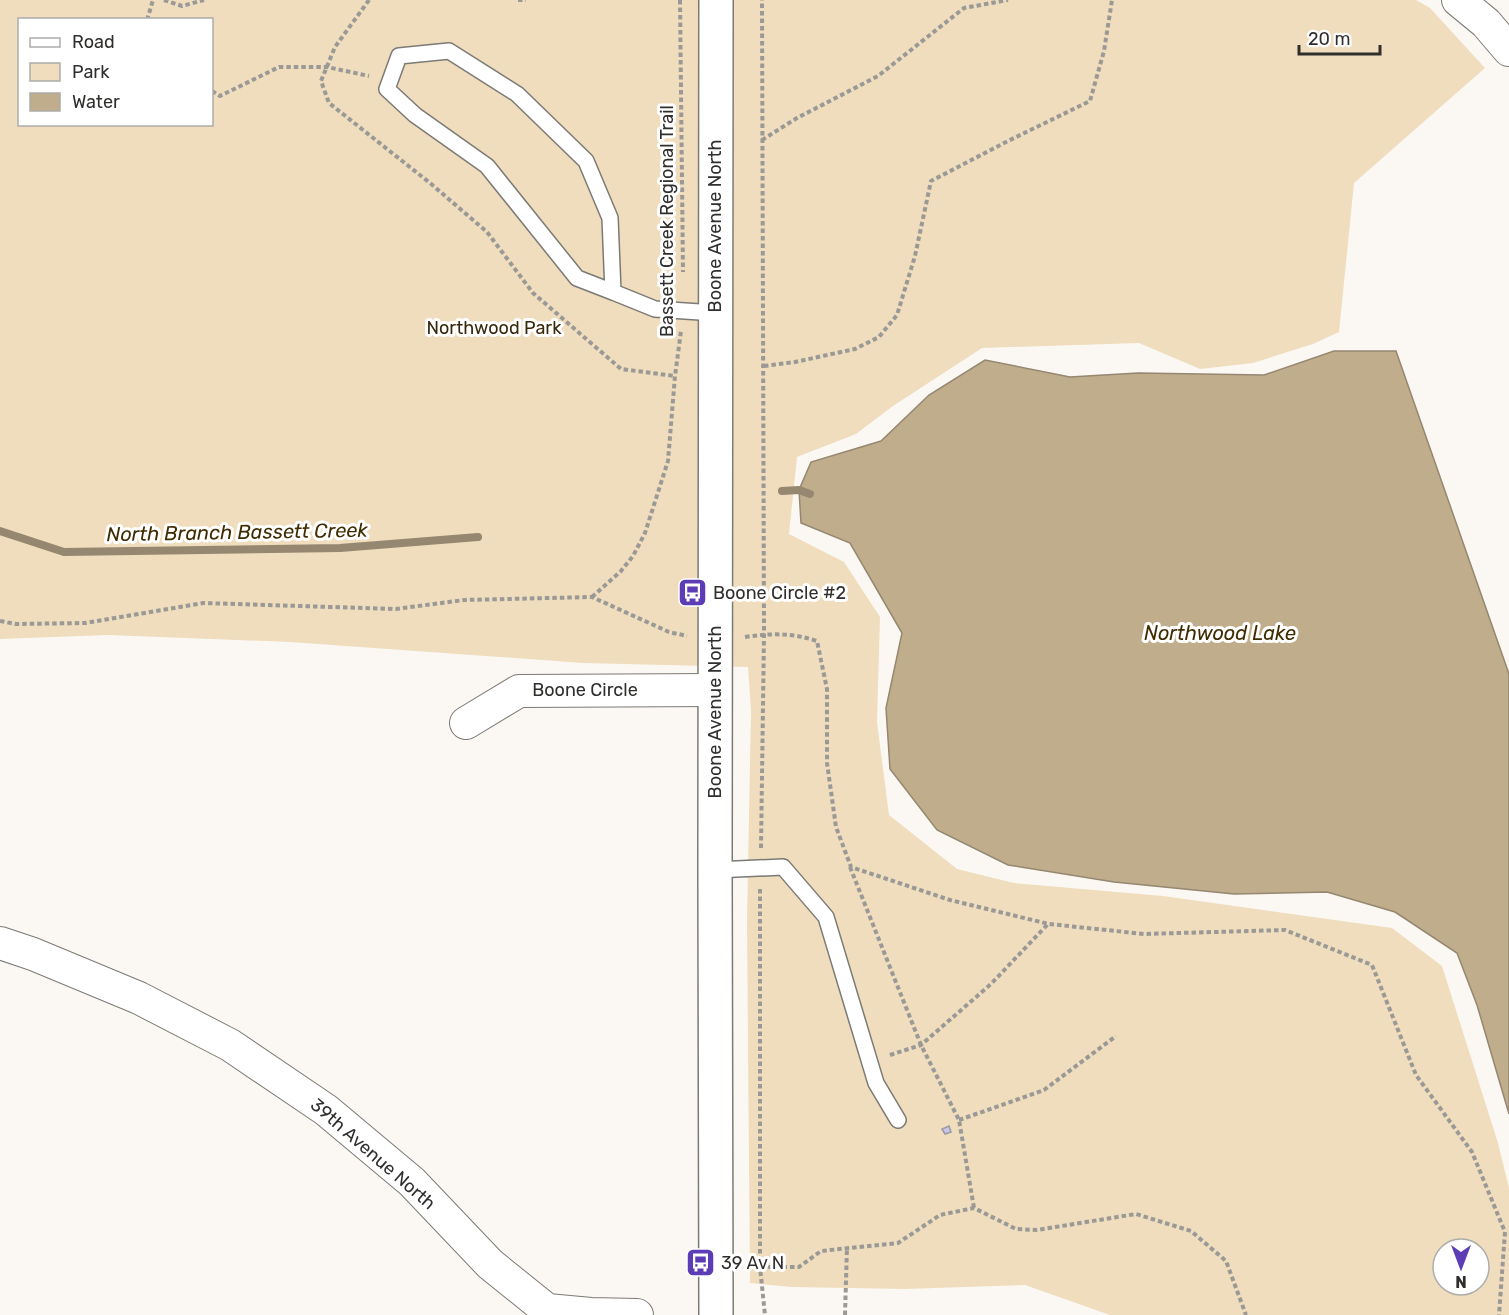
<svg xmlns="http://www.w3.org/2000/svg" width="1509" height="1315" font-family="Rubik,sans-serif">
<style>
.green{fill:#efddbd;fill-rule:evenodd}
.water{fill:#c0ad8c;stroke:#958770;stroke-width:1.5}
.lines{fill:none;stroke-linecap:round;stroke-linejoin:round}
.stream{stroke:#958770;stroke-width:8}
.building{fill:#c9c6e9;stroke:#9b9ba0;stroke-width:1.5}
.service-casing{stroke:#7c7a75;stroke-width:18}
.minor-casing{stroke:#7c7a75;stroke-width:34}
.tertiary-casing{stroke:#7c7a75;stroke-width:36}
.path{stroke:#9b9996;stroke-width:4;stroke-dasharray:4.5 3;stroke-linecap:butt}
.service{stroke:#fff;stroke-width:15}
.minor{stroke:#fff;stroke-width:32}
.tertiary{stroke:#fff;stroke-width:33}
.labels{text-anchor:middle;stroke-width:6;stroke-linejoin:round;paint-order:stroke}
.street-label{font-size:18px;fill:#302f2d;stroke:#fff}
.park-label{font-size:18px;fill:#37280c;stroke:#fff}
.poi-label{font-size:18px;fill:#302f2d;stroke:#fff;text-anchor:start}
.water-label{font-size:20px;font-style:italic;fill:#402c00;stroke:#fff}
</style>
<rect width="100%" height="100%" fill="#fbf8f4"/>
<path class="green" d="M 0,0 L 1416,0 L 1430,8 L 1485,68 L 1354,183 L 1339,332 L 1313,344 L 1253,363 L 1200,369 L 1139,343 L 982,348 L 893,406 L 856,434 L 797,457 L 789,534 L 844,562 L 880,617 L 877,722 L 889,815 L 957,869 L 1014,883 L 1163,896 L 1392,928 L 1442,966 L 1498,1143 L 1509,1188 L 1509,1315 L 1110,1315 L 1025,1285 L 905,1289 L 792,1287 L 750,1283 L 747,921 L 751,711 L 748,667 L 583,663 L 290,642 L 108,635 L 0,639 ZM 20,20 L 212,20 L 212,124 L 20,124 ZM 1443,1249 L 1479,1249 L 1479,1285 L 1443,1285 Z"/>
<path class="water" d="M 1334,351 L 1396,351 L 1509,674 L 1509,1114 L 1477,1005 L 1457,953 L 1395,912 L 1327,892 L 1234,894 L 1114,882 L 1008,865 L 937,830 L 890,769 L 886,708 L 902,633 L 850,543 L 801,523 L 799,490 L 811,462 L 881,441 L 929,395 L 985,360 L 1070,377 L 1138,373 L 1264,375 Z"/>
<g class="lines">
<g class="stream">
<path d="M 782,491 L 799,490 L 810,494"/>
<path d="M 0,531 L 64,552 L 340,548 L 478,537"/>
</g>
</g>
<path class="building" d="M 949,1126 L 951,1132 L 945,1134 L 942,1129 Z"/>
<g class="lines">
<defs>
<g id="service">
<path d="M 613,292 L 577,278 L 487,166 L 415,115 L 387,89 L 399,56 L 449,51 L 517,94 L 586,161 L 610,218 L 613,292 L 655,309 L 715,313"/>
<path d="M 715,870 L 783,867 L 826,917 L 876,1083 L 898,1120"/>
</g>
<g id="minor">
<path d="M 1458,0 L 1486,23 L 1509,50"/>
<path d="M 466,723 L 519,691 L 715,690"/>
<path d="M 0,943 L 33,954 L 139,998 L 230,1045 L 326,1110 L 412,1182 L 490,1264 L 547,1310 L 591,1314 L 637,1315"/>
</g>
<path id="tertiary" d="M 716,0 L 715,870 L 716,1315"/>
</defs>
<use href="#service" class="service-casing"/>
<use href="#minor" class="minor-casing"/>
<use href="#tertiary" class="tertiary-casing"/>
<g class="path">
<path d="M 164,0 L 182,6 L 204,0"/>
<path d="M 369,0 L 335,47 L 321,81 L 329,103 L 430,183 L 487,232 L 533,293 L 621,369 L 675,376"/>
<path d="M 518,0 L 526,0"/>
<path d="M 680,0 L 683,272"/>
<path d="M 147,20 L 153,0"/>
<path d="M 212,91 L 220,96 L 279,67 L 327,67 L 369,76"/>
<path d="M 762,140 L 797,118 L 878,76 L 964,8 L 1008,0"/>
<path d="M 764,366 L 795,362 L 855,349 L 879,337 L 897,315 L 915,256 L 931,181 L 1008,141 L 1090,101 L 1104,51 L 1112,0"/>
<path d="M 592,597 L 621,571 L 633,556 L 645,533 L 668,461 L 675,376 L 681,331"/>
<path d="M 0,621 L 16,624 L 85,623 L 203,603 L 396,609 L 464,600 L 592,597 L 669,632 L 687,636"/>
<path d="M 745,637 C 771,633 793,633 817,641 L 827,689 L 827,763 L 836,827 L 851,867 L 950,900 L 1049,924 L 1144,934 L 1285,930 L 1372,965 L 1416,1075 L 1472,1152 L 1505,1232 L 1499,1315"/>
<path d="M 761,848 L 764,634 L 762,0"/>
<path d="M 850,867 L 921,1045 L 959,1120 L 974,1208"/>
<path d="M 760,889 L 760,1267 L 765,1315"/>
<path d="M 890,1055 L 921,1045 L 991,984 L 1048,924"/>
<path d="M 959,1120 L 1044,1090 L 1116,1036"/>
<path d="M 760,1267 L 799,1267 L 821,1251 L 898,1243 L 940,1215 L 974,1208 L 1016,1229 L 1037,1230 L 1136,1214 L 1191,1231 L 1226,1261 L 1246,1315"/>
<path d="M 845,1315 L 847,1247"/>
</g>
<use href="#service" class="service"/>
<use href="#minor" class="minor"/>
<use href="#tertiary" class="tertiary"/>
</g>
<defs>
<symbol id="bus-square" viewBox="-11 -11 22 22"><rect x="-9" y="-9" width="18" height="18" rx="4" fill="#5d3db5" stroke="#fff"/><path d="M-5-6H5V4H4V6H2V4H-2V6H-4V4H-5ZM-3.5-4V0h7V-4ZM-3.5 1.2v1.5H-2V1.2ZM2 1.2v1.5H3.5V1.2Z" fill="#fff"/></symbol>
</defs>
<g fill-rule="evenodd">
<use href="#bus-square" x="676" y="576" width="33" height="33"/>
<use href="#bus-square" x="684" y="1246" width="33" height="33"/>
</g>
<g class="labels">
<g class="street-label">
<text transform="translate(667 221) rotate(-90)" y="6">Bassett Creek Regional Trail</text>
<text transform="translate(715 226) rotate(-90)" y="6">Boone Avenue North</text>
<text x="585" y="696">Boone Circle</text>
<text transform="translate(715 712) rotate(-90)" y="6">Boone Avenue North</text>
<text transform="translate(373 1154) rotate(41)" y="6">39th Avenue North</text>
</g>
<g class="park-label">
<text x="494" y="334">Northwood Park</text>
</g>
<g class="poi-label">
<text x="713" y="599">Boone Circle #2</text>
<text x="721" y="1269">39 Av N</text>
</g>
<g class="water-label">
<text transform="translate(237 532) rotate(-1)" y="7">North Branch Bassett Creek</text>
<text x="1220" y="640">Northwood Lake</text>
</g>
</g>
<rect x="18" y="18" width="195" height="108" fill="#ffffff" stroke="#acacab" stroke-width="1.5"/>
<rect x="30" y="38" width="30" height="9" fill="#ffffff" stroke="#acacab" stroke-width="1.5"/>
<text x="72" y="48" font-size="18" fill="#302f2d">Road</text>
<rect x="30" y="63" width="30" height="18" fill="#efddbd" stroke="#acacab" stroke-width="1.5"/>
<text x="72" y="78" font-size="18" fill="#302f2d">Park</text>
<rect x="30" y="93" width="30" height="18" fill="#c0ad8c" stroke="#acacab" stroke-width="1.5"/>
<text x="72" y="108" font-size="18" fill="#302f2d">Water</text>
<g transform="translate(1461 1267) rotate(180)"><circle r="28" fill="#ffffff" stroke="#acacab" stroke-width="1.5"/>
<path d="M0-4.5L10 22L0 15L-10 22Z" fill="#5d3db5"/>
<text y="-9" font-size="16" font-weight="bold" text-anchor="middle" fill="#302f2d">N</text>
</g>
<path d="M1299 45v9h81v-9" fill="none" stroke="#302f2d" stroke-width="3"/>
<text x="1308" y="45" font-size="18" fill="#302f2d" stroke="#ffffff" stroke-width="4.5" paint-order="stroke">20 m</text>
</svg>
